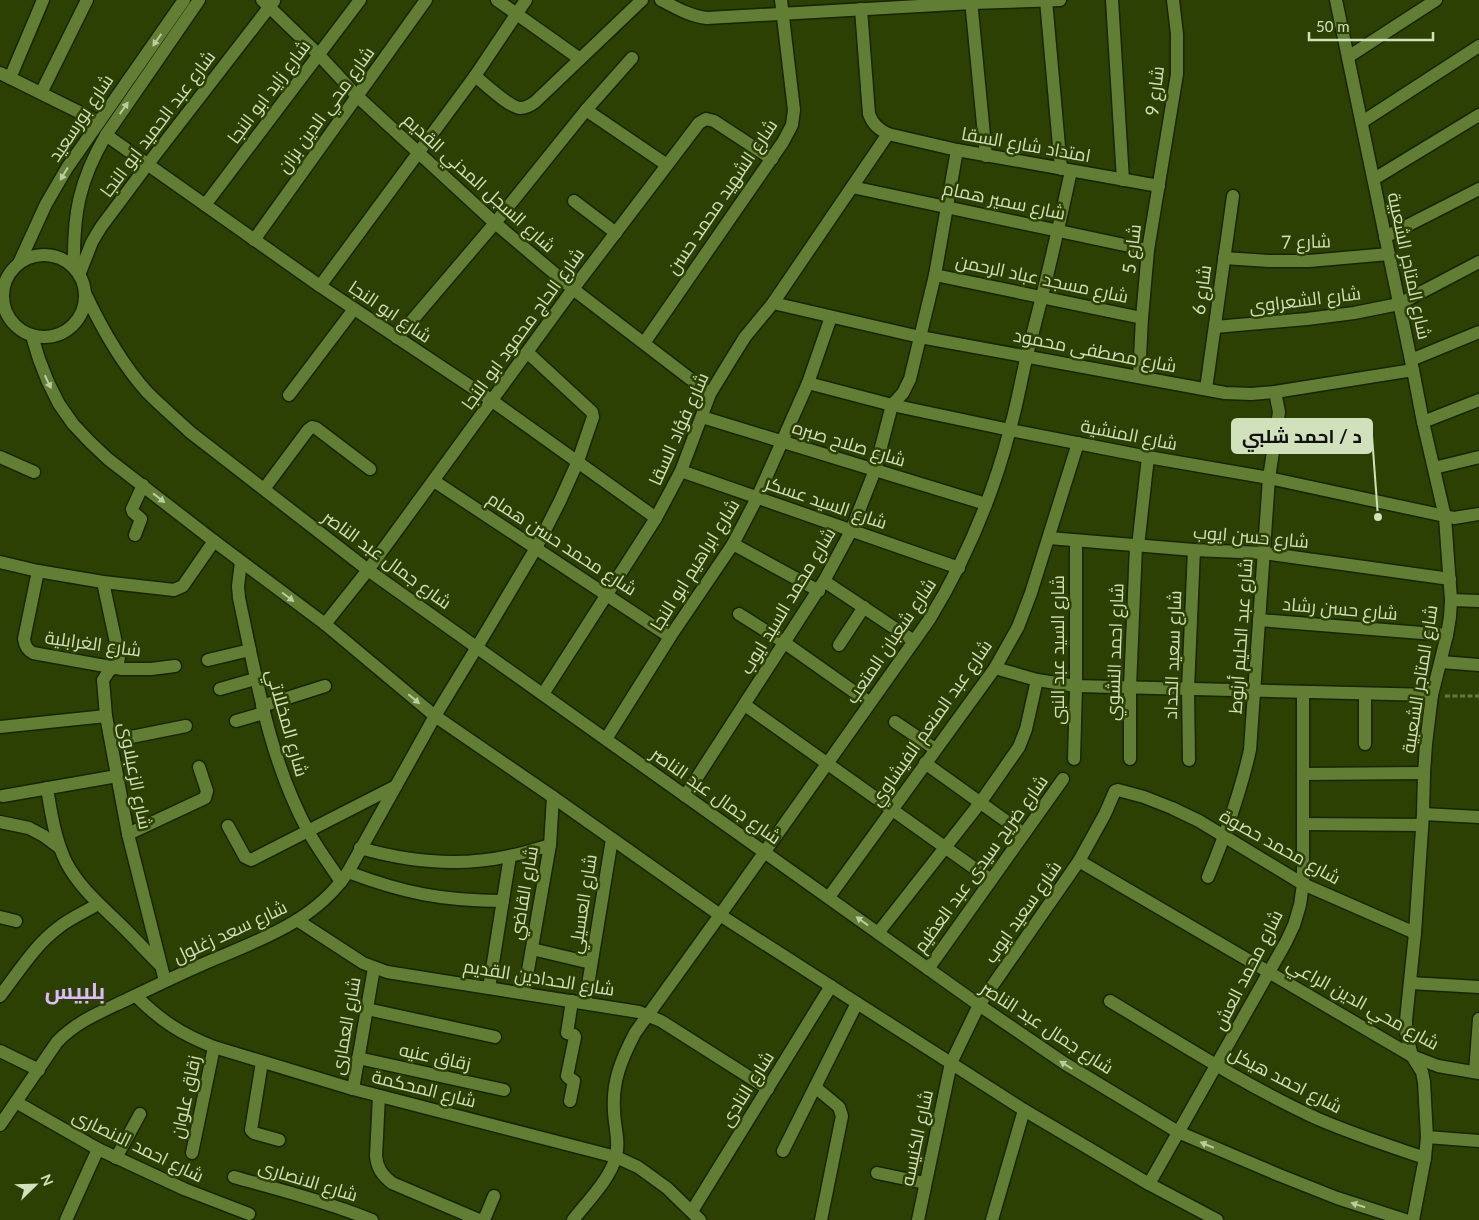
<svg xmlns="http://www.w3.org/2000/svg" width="1479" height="1220" font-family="Lato,Cairo,sans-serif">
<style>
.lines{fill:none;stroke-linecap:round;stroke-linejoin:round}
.minor-casing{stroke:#172500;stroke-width:15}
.tertiary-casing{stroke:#172500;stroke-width:15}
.path{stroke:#647742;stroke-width:3;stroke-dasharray:5 2.5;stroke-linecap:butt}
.minor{stroke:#617e34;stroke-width:12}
.tertiary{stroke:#617e34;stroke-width:12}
.oneway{fill:#bacda0}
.labels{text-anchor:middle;stroke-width:5;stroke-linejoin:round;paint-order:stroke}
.street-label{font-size:18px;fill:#d0e1bb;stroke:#2c4003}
.district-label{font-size:22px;font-weight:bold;fill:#ddbafe;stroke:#2c4003}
.leader{fill:none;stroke:#d0e1bb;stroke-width:2}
.callout-dot{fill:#d0e1bb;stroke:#2c4003;stroke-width:2}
.callout{fill:#d0e1bb;stroke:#d0e1bb;stroke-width:2}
.callout-label{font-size:19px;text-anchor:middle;font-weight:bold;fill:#111}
</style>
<rect width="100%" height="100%" fill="#2c4003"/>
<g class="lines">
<defs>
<g id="minor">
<path d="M 262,0 L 319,55 L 358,97 L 495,223 L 573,289 L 710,394"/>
<path d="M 497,0 L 580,59"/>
<path d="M 661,0 C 676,8 690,16 707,18 L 972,3 L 1060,0"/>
<path d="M 971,0 L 986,156"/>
<path d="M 1046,0 L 1061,169"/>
<path d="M 1112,0 L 1123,180"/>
<path d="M 1336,0 L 1413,370 L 1423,422 L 1445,517 L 1451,600 L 1450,617 L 1447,635 L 1432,695 L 1426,744 L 1424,773 L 1423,814 L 1415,933 L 1406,1020 L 1406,1032 L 1412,1056 L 1422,1072 L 1424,1082 L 1427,1137 L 1425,1158 L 1413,1220"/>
<path d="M 861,9 L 869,114 C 873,125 879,129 888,134 L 957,150 L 1159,186"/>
<path d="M 1348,57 L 1436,0"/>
<path d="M 0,73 L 99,122"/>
<path d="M 475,76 C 485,84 509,107 520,108 C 526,108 531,105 535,102 L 642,0"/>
<path d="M 10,78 L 43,0"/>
<path d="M 41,93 L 87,0"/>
<path d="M 586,110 L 667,165"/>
<path d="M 1362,122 L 1479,46"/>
<path d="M 106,135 L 320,286 L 491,400 L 656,518"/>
<path d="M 1374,179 L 1479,115"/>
<path d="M 852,187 L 1148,250"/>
<path d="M 574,201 L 616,233"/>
<path d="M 205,205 L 360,0"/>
<path d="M 1385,237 L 1479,189"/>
<path d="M 254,240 L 426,0"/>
<path d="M 1224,258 L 1269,261 L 1309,261 L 1389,254"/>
<path d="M 79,275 L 92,242 L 101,227 L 148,164 L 274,1"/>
<path d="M 935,275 L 1142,318"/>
<path d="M 320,286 L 475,76 L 526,0"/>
<path d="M 773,303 L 920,337 L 1225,393 L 1251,394 L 1275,392 L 1413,370"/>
<path d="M 1215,327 L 1307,319 L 1354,313 L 1399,304 L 1479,262"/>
<path d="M 397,338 L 495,223 L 586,110 L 632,58"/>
<path d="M 644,343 L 783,142 L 792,125 L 794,110 L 781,0"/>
<path d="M 1411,360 L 1479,332"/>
<path d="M 1139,377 L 1142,318 L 1148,250 L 1177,74 L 1177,34 L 1173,0"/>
<path d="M 808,383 L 892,405 L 1010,430 L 1148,457 L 1269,478 L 1454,518 L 1479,514"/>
<path d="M 1206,389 L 1233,196"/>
<path d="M 289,395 L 354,309"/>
<path d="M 702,417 L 986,504"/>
<path d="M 1423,422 L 1479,400"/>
<path d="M 0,457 L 34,472"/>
<path d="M 1434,468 L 1479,457"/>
<path d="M 681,471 L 959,568"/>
<path d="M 434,481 L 670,637"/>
<path d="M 264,489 L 308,430 L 312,427 L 316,428 L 370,469"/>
<path d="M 135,535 L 141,519 L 133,512 L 132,509 L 143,485"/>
<path d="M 1049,538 L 1194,550 L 1264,553 L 1450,579"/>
<path d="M 733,544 L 819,591"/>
<path d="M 1138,546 L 1148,457"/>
<path d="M 0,562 L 38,571 L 103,582 L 174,590 L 183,586 L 185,583 L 214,541"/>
<path d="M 241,562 L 238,586 L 239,598 C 256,677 269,759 308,831 C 318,849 330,865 341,882"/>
<path d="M 38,571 L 24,639 C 25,646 27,650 33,653 L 122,669 L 151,669 L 175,666"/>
<path d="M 824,581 L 914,641"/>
<path d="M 103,582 L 119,657 L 118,664 L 109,671 L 103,680 L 106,716 L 128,834 L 165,981"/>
<path d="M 1451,600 L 1479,601"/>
<path d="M 739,614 L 785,643 L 870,703"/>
<path d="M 1259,620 L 1447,635"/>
<path d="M 325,624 L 368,570 L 573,289 L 699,123 L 706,119 L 714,121 L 772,159"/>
<path d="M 839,645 L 864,607"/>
<path d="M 208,660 L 250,650"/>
<path d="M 1441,662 L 1479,665"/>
<path d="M 995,668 L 1037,680 L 1076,686 L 1432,695"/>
<path d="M 220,689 L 255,679"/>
<path d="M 543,694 L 656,518 L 681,471 L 710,394 L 730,361 L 745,337 L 773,303 L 888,134"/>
<path d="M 1365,694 L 1365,744"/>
<path d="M 745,705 L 991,880"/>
<path d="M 262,706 L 325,686"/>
<path d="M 236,721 L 264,713"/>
<path d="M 895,722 L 935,749"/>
<path d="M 0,727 L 106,716"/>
<path d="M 606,739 L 670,637 L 733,544 L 757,498 L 808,383 L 831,317"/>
<path d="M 111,741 L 186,726"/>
<path d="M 1074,759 L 1076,686 L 1076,541"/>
<path d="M 1130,759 L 1130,687 L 1136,546"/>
<path d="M 1189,760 L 1188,689 L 1194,550"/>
<path d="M 925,763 L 1024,834"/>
<path d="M 1303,774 L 1424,773"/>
<path d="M 47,788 C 51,813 55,839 66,862 C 80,889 103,907 124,928 C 136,940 147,952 159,964"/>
<path d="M 3,796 L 117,776"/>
<path d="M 685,796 L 824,581 L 851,531 L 875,470 L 892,405 L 903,393 L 910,379 L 935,275 L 957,150"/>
<path d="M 1423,814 L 1479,817"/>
<path d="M 0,822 L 29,828 L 44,836 L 60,848"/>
<path d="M 1303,824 L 1422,825"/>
<path d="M 228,826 L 245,857 L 251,860 L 396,786"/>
<path d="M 128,834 L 205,798 L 207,791 L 199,767"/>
<path d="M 360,848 C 409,862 459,867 509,856 C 523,854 536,849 550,845"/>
<path d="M 1079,861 L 1412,1056 L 1438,1066 L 1479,1073"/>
<path d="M 348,872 C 403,893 444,901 503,901"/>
<path d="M 1208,877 C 1225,836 1240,794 1250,750 L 1269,478 L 1279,412 L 1275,392"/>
<path d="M 829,897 L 995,668 L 1018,627 L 1031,593 L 1078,443"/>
<path d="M 0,917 L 16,921"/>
<path d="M 297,920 L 363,963 L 387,972 L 639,1012 L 661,1021 L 768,1089"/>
<path d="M 878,933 L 980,803 L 1019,747 L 1026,729 L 1037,680"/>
<path d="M 532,949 L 591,963"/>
<path d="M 928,969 L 1063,779"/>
<path d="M 1410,983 L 1479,987"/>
<path d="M 489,988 L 510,856"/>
<path d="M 524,993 L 550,845 L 553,797"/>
<path d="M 0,996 C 18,973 34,946 58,928 C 70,918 85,912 98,904"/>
<path d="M 136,996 C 161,1021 181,1034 214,1047 L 353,1089 L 616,1157 L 638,1167 L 667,1188 L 700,1220"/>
<path d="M 1110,1001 C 1178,1042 1246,1086 1318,1119 C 1353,1134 1389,1146 1425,1158"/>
<path d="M 585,1003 L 612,839"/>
<path d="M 367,1009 L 495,1037"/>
<path d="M 0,1051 L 39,1070"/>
<path d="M 358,1058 L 504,1090"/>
<path d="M 262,1062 L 251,1130 L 254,1133 L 279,1140"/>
<path d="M 1475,1072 L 1479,1019"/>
<path d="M 815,1087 L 839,1107 L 842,1116 L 821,1220"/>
<path d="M 353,1089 L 374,968"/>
<path d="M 379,1096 L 376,1156 C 377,1168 382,1175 392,1183 L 479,1220"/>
<path d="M 570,1101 L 574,1081 L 569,1078 L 567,1076 L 575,1037 L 574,1035 L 567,1033 L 572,1001"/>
<path d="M 16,1102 L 98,1149 L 184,1189 L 249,1214"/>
<path d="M 0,1125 L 57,1042 C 77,1021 101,1012 128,999 C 155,986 182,973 210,961 C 262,939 315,921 348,872 L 435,716 L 477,647 L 536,548 L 560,501 L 578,461 L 593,417 L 592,412 L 527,352"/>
<path d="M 1427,1137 L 1479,1141"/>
<path d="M 783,1151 L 857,1003"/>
<path d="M 192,1153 L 214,1047"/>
<path d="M 116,1158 L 140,1114"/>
<path d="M 877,1173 L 925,1183"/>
<path d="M 234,1177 C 280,1190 327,1202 372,1220"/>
<path d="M 1149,1184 L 1286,942 L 1294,925 L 1300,905 L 1303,884 L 1303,692"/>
<path d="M 692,1211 L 831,986"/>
<path d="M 66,1220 L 98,1149"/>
<path d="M 484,1220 L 494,1196"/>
<path d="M 573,1220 C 587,1202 611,1178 616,1156 C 620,1141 614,1125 614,1110 C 612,1081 622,1058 635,1033 L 720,915 L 929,620 C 965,561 993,496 1010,429 C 1017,405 1021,380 1027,355 C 1043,294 1058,232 1071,171"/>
<path d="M 918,1220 L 951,1063 L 979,1005 L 1079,861 L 1105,814 L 1115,791 L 1118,790 L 1144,797 L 1172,808 L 1199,821 L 1303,884 L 1415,933"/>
<path d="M 992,1220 L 1024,1110"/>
</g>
<g id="tertiary">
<circle cx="44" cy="296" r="41"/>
<path d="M 19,263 L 46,204 L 67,168 L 184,0"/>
<path d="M 74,267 C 73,214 79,181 106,135 L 199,0"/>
<path d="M 85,293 C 102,329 121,363 147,392 C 161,406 176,419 190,432 L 368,570 L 979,1005 L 1064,1063 L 1178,1132 L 1279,1175 L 1337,1198 L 1405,1220"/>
<path d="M 32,336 L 39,359 L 48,382 L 59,404 L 73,424 L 90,442 L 108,459 L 214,541 L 325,624 L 435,716 L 553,797 L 720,915 L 857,1003 L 1024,1110 L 1149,1184 L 1217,1220"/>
</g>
</defs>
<use href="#minor" class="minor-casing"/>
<use href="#tertiary" class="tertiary-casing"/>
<path class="path" d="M 1445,696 L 1479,696"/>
<use href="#minor" class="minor"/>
<use href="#tertiary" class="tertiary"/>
</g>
<defs><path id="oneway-solid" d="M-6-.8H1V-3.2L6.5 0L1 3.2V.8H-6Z" transform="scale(1.25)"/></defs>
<g class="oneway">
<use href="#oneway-solid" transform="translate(157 40) rotate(125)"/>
<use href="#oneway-solid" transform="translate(124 108) rotate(-55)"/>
<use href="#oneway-solid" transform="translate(64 174) rotate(121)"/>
<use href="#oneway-solid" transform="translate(48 382) rotate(65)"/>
<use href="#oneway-solid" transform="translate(159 498) rotate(38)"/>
<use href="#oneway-solid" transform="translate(288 597) rotate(37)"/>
<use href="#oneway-solid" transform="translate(414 699) rotate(40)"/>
<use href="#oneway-solid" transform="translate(862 921) rotate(-144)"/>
<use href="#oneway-solid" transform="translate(1066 1065) rotate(-148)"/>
<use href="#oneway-solid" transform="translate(1207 1145) rotate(-157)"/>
<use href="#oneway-solid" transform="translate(1358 1205) rotate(-162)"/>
</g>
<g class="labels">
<g class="street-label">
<text transform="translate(1155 91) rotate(-83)" y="6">شارع 9</text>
<text transform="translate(269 92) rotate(-53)" y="6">شارع زايد ابو النجا</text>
<text transform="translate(326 110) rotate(-54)" y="6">شارع محي الدين بزان</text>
<text transform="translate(81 118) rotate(-56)" y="6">شارع بورسعيد</text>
<text transform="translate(158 124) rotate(-53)" y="6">شارع عبد الحميد ابو النجا</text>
<text transform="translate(1026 145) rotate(10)" y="6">امتداد شارع السقا</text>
<text transform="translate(479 183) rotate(42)" y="6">شارع السجل المدني القديم</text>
<text transform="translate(722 197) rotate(-56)" y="6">شارع الشهيد محمد حسن</text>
<text transform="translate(1004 201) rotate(12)" y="6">شارع سمير همام</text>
<text transform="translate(1306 242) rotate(-2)" y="6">شارع 7</text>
<text transform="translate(1132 249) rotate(-83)" y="6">شارع 5</text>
<text transform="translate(1409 266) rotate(78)" y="6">شارع المتاجر الشعبية</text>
<text transform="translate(1042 279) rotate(12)" y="6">شارع مسجد عباد الرحمن</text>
<text transform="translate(1202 290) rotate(-82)" y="6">شارع 6</text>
<text transform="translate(1305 300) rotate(-7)" y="6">شارع الشعراوى</text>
<text transform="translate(390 312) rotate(34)" y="6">شارع ابو النجا</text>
<text transform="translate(523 329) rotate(-54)" y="6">شارع الحاج محمود ابو النجا</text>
<text transform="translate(1095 351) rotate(11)" y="6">شارع مصطفى محمود</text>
<text transform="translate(679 429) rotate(-66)" y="6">شارع فؤاد السقا</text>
<text transform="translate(1129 435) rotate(11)" y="6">شارع المنشية</text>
<text transform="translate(849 444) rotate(17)" y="6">شارع صلاح صبره</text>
<text transform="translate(826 503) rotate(19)" y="6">شارع السيد عسكر</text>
<text transform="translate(1251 537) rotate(5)" y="6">شارع حسن ايوب</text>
<text transform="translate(562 544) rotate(33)" y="6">شارع محمد حسن همام</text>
<text transform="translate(387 560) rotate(36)" y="6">شارع جمال عبد الناصر</text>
<text transform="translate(695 565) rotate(-58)" y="6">شارع ابراهيم ابو النجا</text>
<text transform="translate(788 601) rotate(-59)" y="6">شارع محمد السيد ايوب</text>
<text transform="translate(1340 609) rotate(5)" y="6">شارع حسن رشاد</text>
<text transform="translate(1241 636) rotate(-86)" y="6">شارع عبد الحليم أرنوط</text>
<text transform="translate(891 641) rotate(-56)" y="6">شارع شعبان المتعب</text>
<text transform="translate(93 644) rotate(8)" y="6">شارع الغرابلية</text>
<text transform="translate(1058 650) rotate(-90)" y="6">شارع السيد عبد النبى</text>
<text transform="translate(1115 652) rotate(-88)" y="6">شارع احمد النشوي</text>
<text transform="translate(1173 655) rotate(-88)" y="6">شارع سعيد الحداد</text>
<text transform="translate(1420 679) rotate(-81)" y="6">شارع المتاجر الشعبية</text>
<text transform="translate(287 723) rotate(74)" y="6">شارع المخللاتي</text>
<text transform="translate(931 723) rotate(-55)" y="6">شارع عبد المنعم الفيشاوي</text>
<text transform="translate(135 776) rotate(79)" y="6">شارع الزعبلاوى</text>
<text transform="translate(716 796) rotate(35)" y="6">شارع جمال عبد الناصر</text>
<text transform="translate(1280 847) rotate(29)" y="6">شارع محمد حصوة</text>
<text transform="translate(981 864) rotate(-54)" y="6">شارع ضريح سيدى عبد العظيم</text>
<text transform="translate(524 893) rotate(-80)" y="6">شارع القاضي</text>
<text transform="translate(583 904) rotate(-81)" y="6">شارع العسيلي</text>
<text transform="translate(1023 912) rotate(-55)" y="6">شارع سعيد ايوب</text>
<text transform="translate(230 932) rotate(-25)" y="6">شارع سعد زغلول</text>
<text transform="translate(1248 970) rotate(-63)" y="6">شارع محمد العش</text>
<text transform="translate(539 978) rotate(9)" y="6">شارع الحدادين القديم</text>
<text transform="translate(1363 1004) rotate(29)" y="6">شارع محي الدين الراعي</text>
<text transform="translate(346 1026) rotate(-80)" y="6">شارع العمارى</text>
<text transform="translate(1047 1028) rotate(33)" y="6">شارع جمال عبد الناصر</text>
<text transform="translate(435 1057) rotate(12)" y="6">زقاق عنيه</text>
<text transform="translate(1285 1080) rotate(27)" y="6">شارع احمد هيكل</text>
<text transform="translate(424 1089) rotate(14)" y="6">شارع المحكمة</text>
<text transform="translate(747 1089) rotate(-58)" y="6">شارع النادى</text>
<text transform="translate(186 1097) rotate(-78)" y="6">زقاق علوان</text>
<text transform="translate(917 1138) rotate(-78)" y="6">شارع الكنيسه</text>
<text transform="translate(138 1146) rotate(26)" y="6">شارع احمد الانصارى</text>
<text transform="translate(308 1181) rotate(17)" y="6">شارع الانصارى</text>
</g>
<g class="district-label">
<text x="75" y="999">بلبيس</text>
</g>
</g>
<path class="leader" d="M1378 517L1372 436"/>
<circle class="callout-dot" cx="1378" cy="517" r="5"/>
<rect class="callout" x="1232" y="419" width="140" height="34" rx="5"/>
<g class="callout-label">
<text x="1302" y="443">د / احمد شلبي</text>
</g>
<g transform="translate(35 1185) rotate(67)" stroke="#2c4003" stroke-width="4" paint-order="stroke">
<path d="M0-4L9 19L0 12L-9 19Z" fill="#d0e1bb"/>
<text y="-8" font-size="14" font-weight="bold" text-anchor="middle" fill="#d0e1bb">N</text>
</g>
<path d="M1309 32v8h124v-8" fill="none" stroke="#d0e1bb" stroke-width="2.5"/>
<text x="1316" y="32" font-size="15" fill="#d0e1bb" stroke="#2c4003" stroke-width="4" paint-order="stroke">50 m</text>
</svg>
